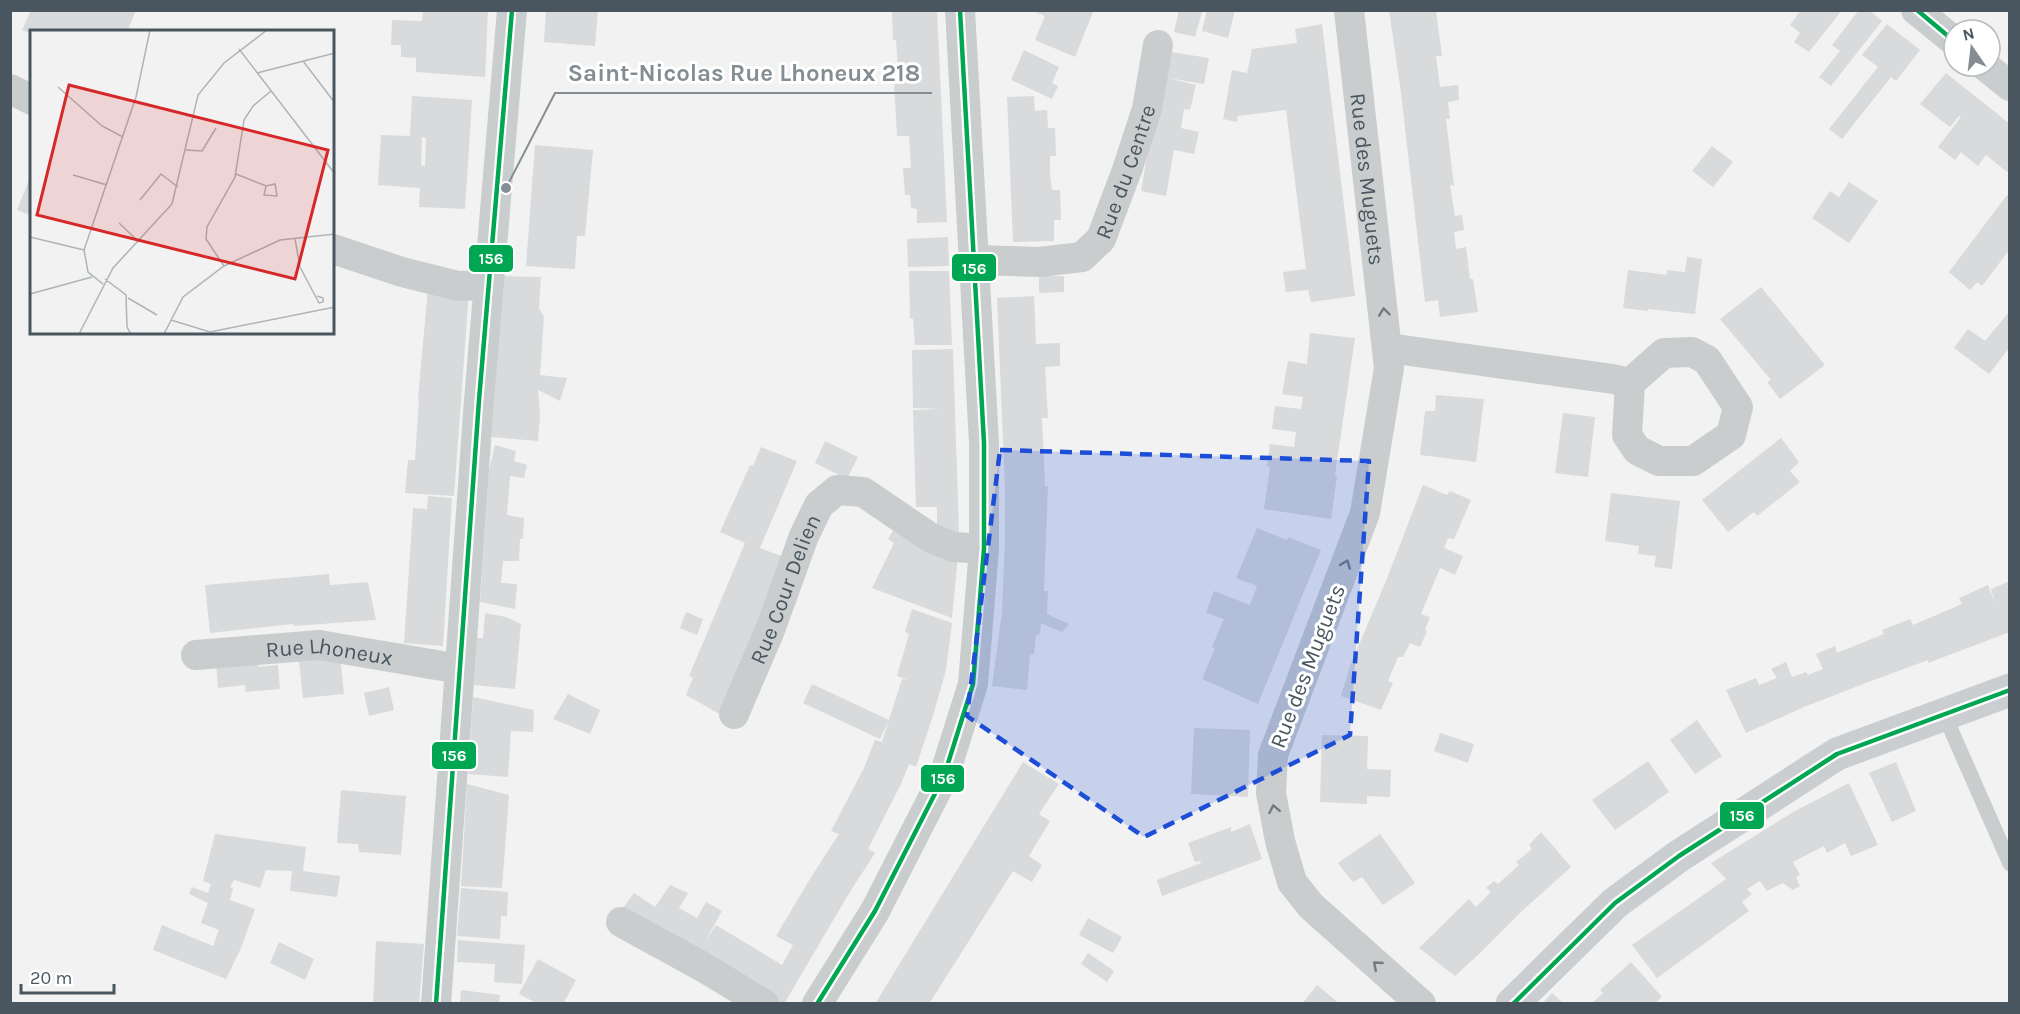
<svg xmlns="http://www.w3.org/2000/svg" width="2020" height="1014" font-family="Karla,sans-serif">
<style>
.building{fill:#d8dadb;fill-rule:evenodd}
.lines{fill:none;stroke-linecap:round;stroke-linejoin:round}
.lane{stroke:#cacdce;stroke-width:15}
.street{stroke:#cacdce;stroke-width:30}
.secondary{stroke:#cbced1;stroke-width:33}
.bus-1-casing{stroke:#fff;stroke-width:9}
.bus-1{stroke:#00a651;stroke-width:4.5}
.oneway{stroke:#707a80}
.marked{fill:#1d4ed8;fill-opacity:0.2;stroke:#1d4ed8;stroke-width:4.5;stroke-dasharray:12 8;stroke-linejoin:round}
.labels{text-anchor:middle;stroke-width:6;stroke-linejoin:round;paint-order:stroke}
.street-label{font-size:22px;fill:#49565f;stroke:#fff}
.inset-road{fill:none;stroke:#aeb4b7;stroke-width:1.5}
.view{fill:#d62828;fill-opacity:0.15;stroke:#d62828;stroke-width:3}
.inset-edge{fill:none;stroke:#49565f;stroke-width:3}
.leader{fill:none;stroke:#848d92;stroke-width:2}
.callout-dot{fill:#848d92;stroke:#fff;stroke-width:2}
.callout-label{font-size:24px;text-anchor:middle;font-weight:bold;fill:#848d92;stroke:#fff;stroke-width:6;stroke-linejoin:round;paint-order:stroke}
.line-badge{stroke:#fff;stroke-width:2}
.badge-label{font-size:16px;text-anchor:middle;font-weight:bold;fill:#fff}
</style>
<rect width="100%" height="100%" fill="#f2f2f2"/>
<g class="building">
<path d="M 31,10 L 136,10 L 127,32 L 32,32 L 32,34 L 22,30 Z"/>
<path d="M 423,10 L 488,10 L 485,77 L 416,72 L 416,58 L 401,57 L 401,45 L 391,45 L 392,20 L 422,21 Z"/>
<path d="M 546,10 L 598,10 L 595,46 L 544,42 Z"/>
<path d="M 892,10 L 937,10 L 947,222 L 917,223 L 917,209 L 911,208 L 910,195 L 905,195 L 903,168 L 911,168 L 909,136 L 897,136 L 894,82 L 899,82 L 896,40 L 893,40 Z"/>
<path d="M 1031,10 L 1088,10 L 1093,12 L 1075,57 L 1035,40 L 1045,16 Z"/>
<path d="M 1179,10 L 1202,12 L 1195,37 L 1174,32 Z"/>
<path d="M 1207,10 L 1235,10 L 1228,38 L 1202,31 Z"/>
<path d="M 1389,10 L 1436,11 L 1442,56 L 1436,56 L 1440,87 L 1458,85 L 1459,100 L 1448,102 L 1450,119 L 1446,119 L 1454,186 L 1450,185 L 1455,216 L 1462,215 L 1464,230 L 1454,232 L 1456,249 L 1466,247 L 1470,279 L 1473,279 L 1478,312 L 1440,317 L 1438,300 L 1425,302 L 1401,93 Z"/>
<path d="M 1801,10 L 1842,10 L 1809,52 L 1794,42 L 1800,33 L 1790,25 Z"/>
<path d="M 1859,10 L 1869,10 L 1882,21 L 1831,86 L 1819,77 L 1840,51 L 1832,45 Z"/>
<path d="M 1322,24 L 1355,296 L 1311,302 L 1308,290 L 1286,292 L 1283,272 L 1306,269 L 1286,110 L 1238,116 L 1237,122 L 1223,119 L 1232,70 L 1247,73 L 1252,49 L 1297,43 L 1295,29 Z"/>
<path d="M 1887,24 L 1920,50 L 1896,81 L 1891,77 L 1842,139 L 1829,129 L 1878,67 L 1862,55 Z"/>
<path d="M 1024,50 L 1059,67 L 1052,83 L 1058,86 L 1052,99 L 1011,80 Z"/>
<path d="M 1165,51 L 1209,58 L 1204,84 L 1168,78 L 1196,85 L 1190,110 L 1184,109 L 1181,128 L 1199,132 L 1194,154 L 1174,150 L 1166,196 L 1141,191 Z"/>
<path d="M 1946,73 L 2010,124 L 2010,168 L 2007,172 L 1986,155 L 1978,166 L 1961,152 L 1955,160 L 1938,147 L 1961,117 L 1959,116 L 1950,127 L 1920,104 Z"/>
<path d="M 412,96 L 472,100 L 465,209 L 419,207 L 420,188 L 378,185 L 381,135 L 410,136 ZM 422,137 L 426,138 L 425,167 L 421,165 Z"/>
<path d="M 1034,96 L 1035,111 L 1047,110 L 1048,128 L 1055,128 L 1056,156 L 1050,156 L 1050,174 L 1052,190 L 1060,190 L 1061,220 L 1054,220 L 1054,241 L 1013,242 L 1007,97 Z"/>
<path d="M 535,145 L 593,150 L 585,236 L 577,236 L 575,269 L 526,266 Z"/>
<path d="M 1712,146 L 1733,162 L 1713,187 L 1692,171 Z"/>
<path d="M 31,175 L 32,175 L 32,216 L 17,210 Z"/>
<path d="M 1849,182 L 1878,201 L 1849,243 L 1812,218 L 1830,191 L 1839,197 Z"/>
<path d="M 2007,195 L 2010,197 L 2010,249 L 1982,286 L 1977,282 L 1970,290 L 1949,272 Z"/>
<path d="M 948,237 L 949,266 L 908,267 L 907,239 Z"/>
<path d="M 1687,257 L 1702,259 L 1695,314 L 1648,309 L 1648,311 L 1623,308 L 1628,270 L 1667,275 L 1667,270 L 1685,272 Z"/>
<path d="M 909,271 L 949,271 L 952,345 L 915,345 L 913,319 L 910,318 Z"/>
<path d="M 503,276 L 541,277 L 539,308 L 544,317 L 540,375 L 567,378 L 560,401 L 538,390 L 540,416 L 538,441 L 491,437 Z"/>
<path d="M 1039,276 L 1064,276 L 1064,292 L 1039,293 Z"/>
<path d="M 1761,287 L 1825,365 L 1780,399 L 1767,382 L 1771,380 L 1720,319 Z"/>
<path d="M 428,288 L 469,291 L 454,496 L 405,493 L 408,460 L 415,460 L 419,399 L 418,398 Z"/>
<path d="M 1034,296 L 1036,344 L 1060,343 L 1060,366 L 1045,367 L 1048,418 L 1042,418 L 1045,486 L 1048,486 L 1044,591 L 1048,591 L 1047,614 L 1069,624 L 1062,632 L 1041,623 L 1040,634 L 1036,635 L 1034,654 L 1030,655 L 1027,690 L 992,686 L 1002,612 L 1005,537 L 1005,489 L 997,298 Z"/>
<path d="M 2010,311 L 2010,347 L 1989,374 L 1954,348 L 1968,329 L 1985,341 Z"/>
<path d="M 1310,333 L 1355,338 L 1335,475 L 1337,476 L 1331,519 L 1264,509 L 1270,467 L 1267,467 L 1270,444 L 1294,447 L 1296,432 L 1272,429 L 1275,406 L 1301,409 L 1303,397 L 1282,394 L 1288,361 L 1307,364 Z"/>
<path d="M 953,349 L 959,532 L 949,533 L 937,526 L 937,507 L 916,507 L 913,410 L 940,409 L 913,408 L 912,350 Z"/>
<path d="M 1436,395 L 1484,399 L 1476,462 L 1420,455 L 1425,411 L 1435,411 Z"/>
<path d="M 1563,413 L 1595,417 L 1588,477 L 1555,473 Z"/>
<path d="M 1781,438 L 1799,462 L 1790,471 L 1800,482 L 1757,516 L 1754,512 L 1728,532 L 1702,500 Z"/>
<path d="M 825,441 L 858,457 L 847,479 L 815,463 Z"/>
<path d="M 495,445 L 516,451 L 514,461 L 527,465 L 524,478 L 510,476 L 507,515 L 524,518 L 523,539 L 520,539 L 519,561 L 503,561 L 501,583 L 517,584 L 515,609 L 480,602 L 489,470 Z"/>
<path d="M 761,447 L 797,461 L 760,548 L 789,559 L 723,716 L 686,695 L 693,678 L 689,676 L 745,543 L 720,532 L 750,465 L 753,466 Z"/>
<path d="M 1423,485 L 1447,495 L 1450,491 L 1471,500 L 1454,539 L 1448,538 L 1444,548 L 1463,556 L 1455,575 L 1440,568 L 1421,614 L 1430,617 L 1425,630 L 1427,631 L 1420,647 L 1410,643 L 1403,657 L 1398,657 L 1388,681 L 1393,683 L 1381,710 L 1341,696 L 1350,666 L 1386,581 Z"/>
<path d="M 1611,493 L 1680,501 L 1672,569 L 1654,567 L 1656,556 L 1638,554 L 1639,546 L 1605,541 Z"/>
<path d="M 428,496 L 452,498 L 443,646 L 404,643 L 413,508 L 427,509 Z"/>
<path d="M 897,524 L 958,555 L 952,618 L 872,588 L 894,543 L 888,539 Z"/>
<path d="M 1257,528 L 1287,540 L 1288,537 L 1321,550 L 1258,704 L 1202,679 L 1215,648 L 1212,647 L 1224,619 L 1206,613 L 1214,591 L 1250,605 L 1257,586 L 1236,578 Z"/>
<path d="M 329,574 L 330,585 L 368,582 L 376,620 L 294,626 L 293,624 L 210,633 L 205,585 Z"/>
<path d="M 2010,581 L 2010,632 L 1928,663 L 1928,660 L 1866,683 L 1804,707 L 1746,733 L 1726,690 L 1756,678 L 1759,685 L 1777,678 L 1771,669 L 1786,662 L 1792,677 L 1806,672 L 1808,675 L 1823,669 L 1816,654 L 1835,646 L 1837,653 L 1884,634 L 1882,630 L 1910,619 L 1913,625 L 1962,604 L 1959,598 L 1988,585 L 1996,605 L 1991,589 Z"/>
<path d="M 912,609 L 952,623 L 946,670 L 933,716 L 916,767 L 909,764 L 900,786 L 868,849 L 875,853 L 848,895 L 784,1004 L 777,1004 L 620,912 L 634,893 L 655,907 L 670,885 L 688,893 L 679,908 L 697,918 L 706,902 L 722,911 L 705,942 L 716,925 L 782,965 L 793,945 L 776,936 L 813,874 L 839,834 L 831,831 L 864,768 L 875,740 L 882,742 L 902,679 L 908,680 L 897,676 L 909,634 L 905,632 Z"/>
<path d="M 686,612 L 703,619 L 697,635 L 680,628 Z"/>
<path d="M 485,613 L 506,617 L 521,624 L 515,689 L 474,685 L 477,638 L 483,638 Z"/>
<path d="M 340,656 L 344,694 L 303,698 L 299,661 Z"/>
<path d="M 257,658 L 258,667 L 278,665 L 280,689 L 246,692 L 245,685 L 218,688 L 216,663 Z"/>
<path d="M 812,684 L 889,720 L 880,739 L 803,703 Z"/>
<path d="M 389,687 L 394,710 L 369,716 L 364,693 Z"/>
<path d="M 568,694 L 600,710 L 590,734 L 553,719 Z"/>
<path d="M 473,697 L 534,710 L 533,732 L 511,731 L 508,777 L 468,774 Z"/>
<path d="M 1697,720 L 1722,756 L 1695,774 L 1670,740 Z"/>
<path d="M 1194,728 L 1250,730 L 1248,797 L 1191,794 Z"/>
<path d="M 1440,733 L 1474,744 L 1468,763 L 1434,751 Z"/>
<path d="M 1322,735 L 1368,736 L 1367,769 L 1391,770 L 1390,797 L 1367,796 L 1367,804 L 1320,802 Z"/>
<path d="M 1648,761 L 1669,792 L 1615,830 L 1592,800 Z"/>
<path d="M 1023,762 L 1059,784 L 1039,814 L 1050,821 L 1029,856 L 1042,865 L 1032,882 L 1013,871 L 929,1004 L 875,1004 Z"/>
<path d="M 1896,762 L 1916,811 L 1892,822 L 1869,773 Z"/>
<path d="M 1849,783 L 1878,845 L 1851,856 L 1845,843 L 1827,853 L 1824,846 L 1793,862 L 1800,875 L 1796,877 L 1800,886 L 1793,890 L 1783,883 L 1767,891 L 1760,881 L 1747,889 L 1752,894 L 1742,902 L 1749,911 L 1657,978 L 1632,945 L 1726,879 L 1711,863 L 1795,811 Z"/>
<path d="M 467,784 L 509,795 L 502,888 L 461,886 Z"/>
<path d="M 341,790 L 406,796 L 401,855 L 359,852 L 358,844 L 337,843 Z"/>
<path d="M 1250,824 L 1262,859 L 1162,896 L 1157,880 L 1201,863 L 1200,861 L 1195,862 L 1188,843 L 1231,827 L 1231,832 Z"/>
<path d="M 1541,832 L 1571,867 L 1522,911 L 1479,954 L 1455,976 L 1419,948 L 1469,899 L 1476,907 L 1491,892 L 1486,888 L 1494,881 L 1498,884 L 1519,865 L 1516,862 L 1532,849 L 1529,845 Z"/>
<path d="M 215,834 L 306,847 L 303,871 L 340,876 L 337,897 L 290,891 L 292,871 L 266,870 L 260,888 L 234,880 L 230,887 L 233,888 L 230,900 L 255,909 L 241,948 L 226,979 L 153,950 L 162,925 L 213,946 L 219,930 L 201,923 L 208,903 L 189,894 L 192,887 L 208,893 L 211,884 L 203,881 Z"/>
<path d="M 1380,834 L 1415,883 L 1383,905 L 1362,877 L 1353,882 L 1338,863 Z"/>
<path d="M 461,888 L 508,892 L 507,916 L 501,916 L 500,939 L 457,936 Z"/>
<path d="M 1088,918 L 1122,937 L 1113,953 L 1079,935 Z"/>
<path d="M 458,940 L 525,945 L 522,984 L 494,982 L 495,964 L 457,962 Z"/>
<path d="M 376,941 L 424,944 L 419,1004 L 373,1004 Z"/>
<path d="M 279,942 L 314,959 L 305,980 L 270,963 Z"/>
<path d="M 1088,953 L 1114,971 L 1107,982 L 1081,964 Z"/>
<path d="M 538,959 L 576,980 L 563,1004 L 538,1004 L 519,994 Z"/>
<path d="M 1631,962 L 1662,997 L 1654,1004 L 1591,1004 L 1603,993 L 1600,990 Z"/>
<path d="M 1317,985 L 1340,1004 L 1302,1004 Z"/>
<path d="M 461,990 L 500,995 L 499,1004 L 460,1004 Z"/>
<path d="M 1552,993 L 1564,1004 L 1542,1004 Z"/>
</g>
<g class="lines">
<path class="lane" d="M 1944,714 L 2010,864"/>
<g class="street">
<path id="s1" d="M 1349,10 L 1389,368 L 1365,513 L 1273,755 L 1271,793 L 1280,841 L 1292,882 L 1311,906 L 1421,1004"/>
<path d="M 1916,10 L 1954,41"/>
<path d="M 1985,66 L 2010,86"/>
<path d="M 10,89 L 32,100"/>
<path d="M 333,249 L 402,272 L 458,286 L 488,285"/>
<path id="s2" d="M 974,260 L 1039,262 L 1082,257 L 1101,239 L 1127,170 L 1147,109 L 1158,45"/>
<path d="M 1388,348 L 1613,379 L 1630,383 L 1664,353 L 1692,352 L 1707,360 L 1738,407 L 1731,435 L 1693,461 L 1659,461 L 1637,450 L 1627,435 L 1630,383"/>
<path id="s3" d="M 196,655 L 319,645 L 460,669"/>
<path id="s4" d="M 734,714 L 770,630 L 804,536 L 819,505 L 837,490 L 863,492 L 931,538 L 954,547 L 984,549"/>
<path d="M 621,922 L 703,967 L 764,1004"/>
<path d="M 436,1004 L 479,400 L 512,10"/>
<path d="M 817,1004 L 875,911 L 944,776 L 973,684 L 984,549 L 984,443 L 960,10"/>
</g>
<path class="secondary" d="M 1512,1004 L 1615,903 L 1679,856 L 1837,754 L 2010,690"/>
<defs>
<g id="bus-1">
<path d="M 1917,10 L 1954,41"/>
<path d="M 436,1004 L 479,400 L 512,10"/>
<path d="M 817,1004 L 875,911 L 944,776 L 973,684 L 984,549 L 984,443 L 960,10"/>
<path d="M 1513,1004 L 1615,903 L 1679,856 L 1837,754 L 2010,690"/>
</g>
</defs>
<use href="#bus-1" class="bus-1-casing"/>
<use href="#bus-1" class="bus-1"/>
</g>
<defs><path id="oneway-chevron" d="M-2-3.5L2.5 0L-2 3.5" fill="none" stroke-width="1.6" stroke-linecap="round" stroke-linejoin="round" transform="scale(1.5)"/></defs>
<g class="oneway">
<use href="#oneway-chevron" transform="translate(1384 312) rotate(-97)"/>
<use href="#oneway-chevron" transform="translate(1346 564) rotate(-69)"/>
<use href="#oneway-chevron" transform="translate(1274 809) rotate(-101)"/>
<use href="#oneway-chevron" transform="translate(1377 965) rotate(-139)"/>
</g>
<path class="marked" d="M 1000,450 L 1369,461 L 1350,735 L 1144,837 L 967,716 Z"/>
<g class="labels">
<g class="street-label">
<text dy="8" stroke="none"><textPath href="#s2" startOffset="206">Rue du Centre</textPath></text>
<text dy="8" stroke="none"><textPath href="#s1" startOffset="170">Rue des Muguets</textPath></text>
<text dy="8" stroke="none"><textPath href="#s4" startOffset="135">Rue Cour Delien</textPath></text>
<text dy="8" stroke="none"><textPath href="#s3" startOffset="134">Rue Lhoneux</textPath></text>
<text transform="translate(1307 666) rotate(-69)" y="8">Rue des Muguets</text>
</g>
</g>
<g transform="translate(30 30)">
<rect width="304" height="304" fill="#f2f2f2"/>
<path class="inset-road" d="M 209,19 L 305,144M 273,31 L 305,73M 227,43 L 305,23M 28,57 L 72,96 L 93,107M 156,120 L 172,121 L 186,98M 206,144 L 236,156 L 245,154 L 247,166 L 234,165 L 236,156M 43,145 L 77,155M 110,170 L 131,144 L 148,157M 89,193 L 109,212M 0,207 L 54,220M 265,209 L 270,237 L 289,273 L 293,272 L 293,268 L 287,266M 194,236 L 176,209 L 177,197 L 205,147 L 214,90 L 223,76 L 241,61M 75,249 L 96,265 L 97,297 L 101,304M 73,254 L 58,242 L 54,220 L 106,67 L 120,0M 0,264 L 62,247M 98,268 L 127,285M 141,290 L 180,302 L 305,277M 49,304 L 83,238 L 142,174 L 168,65 L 194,33 L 237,0M 134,304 L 153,267 L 194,236 L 250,210 L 305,204"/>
<path class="view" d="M 39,55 L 298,120 L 265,249 L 7,185 Z"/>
<rect width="304" height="304" class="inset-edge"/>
</g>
<path class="leader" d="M506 188L555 93H932"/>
<circle class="callout-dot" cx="506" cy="188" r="6"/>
<g class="callout-label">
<text x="744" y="81">Saint-Nicolas Rue Lhoneux 218</text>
</g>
<g class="line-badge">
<rect x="468" y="244" width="46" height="29" rx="6" fill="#00a651"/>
<rect x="951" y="253" width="46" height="29" rx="6" fill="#00a651"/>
<rect x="431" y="741" width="46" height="29" rx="6" fill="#00a651"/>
<rect x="920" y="764" width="45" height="29" rx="6" fill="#00a651"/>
<rect x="1719" y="801" width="46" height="29" rx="6" fill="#00a651"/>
</g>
<g class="badge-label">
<text x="491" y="264">156</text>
<text x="974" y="274">156</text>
<text x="454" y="761">156</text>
<text x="943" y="784">156</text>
<text x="1742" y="821">156</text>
</g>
<rect width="2020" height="1014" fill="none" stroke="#49565f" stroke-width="24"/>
<g transform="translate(1972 48) rotate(346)"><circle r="28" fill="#ffffff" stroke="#b6bbbf" stroke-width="1.5"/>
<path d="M0-4.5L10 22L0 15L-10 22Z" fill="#848d92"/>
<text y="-9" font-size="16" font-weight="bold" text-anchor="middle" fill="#49565f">N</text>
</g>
<path d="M21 984v9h93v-9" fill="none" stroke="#49565f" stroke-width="3"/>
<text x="30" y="984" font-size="18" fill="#49565f" stroke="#ffffff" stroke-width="4.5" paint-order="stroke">20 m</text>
</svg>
